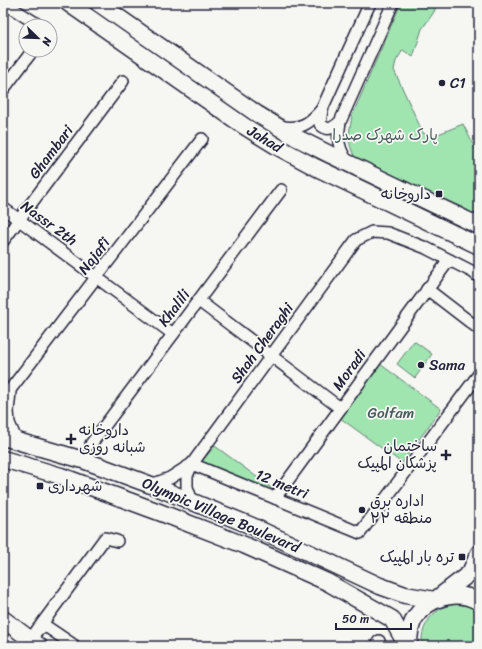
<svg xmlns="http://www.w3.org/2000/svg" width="482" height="649" font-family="Sriracha,'Playpen Sans Arabic',sans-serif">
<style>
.green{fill:#a0e4b0;stroke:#618376}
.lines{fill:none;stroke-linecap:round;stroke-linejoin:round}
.street-casing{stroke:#22223b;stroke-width:14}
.secondary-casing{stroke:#22223b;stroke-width:19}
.street{stroke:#f6f6f2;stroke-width:11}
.secondary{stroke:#f6f6f2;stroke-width:16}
.poi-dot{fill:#22223b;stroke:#f6f6f2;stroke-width:1.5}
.labels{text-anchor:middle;stroke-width:3.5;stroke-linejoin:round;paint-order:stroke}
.poi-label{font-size:15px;fill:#22223b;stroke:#f6f6f2;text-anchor:start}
.park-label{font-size:15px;fill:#485c5e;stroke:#f6f6f2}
.street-label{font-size:15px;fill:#22223b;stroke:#f6f6f2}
</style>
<rect width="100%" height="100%" fill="#f6f6f2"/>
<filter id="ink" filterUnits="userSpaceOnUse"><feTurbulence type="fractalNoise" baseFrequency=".025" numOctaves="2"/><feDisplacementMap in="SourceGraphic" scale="8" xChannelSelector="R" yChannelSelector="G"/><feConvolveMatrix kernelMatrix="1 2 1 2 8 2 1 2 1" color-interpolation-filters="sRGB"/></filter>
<g filter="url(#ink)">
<g class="green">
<path d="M 401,3 L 437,3 L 434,12 L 422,29 L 413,57 L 403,50 L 396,61 L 394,70 L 423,133 L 431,137 L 463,124 L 479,156 L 479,217 L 462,207 L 359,162 C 357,159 353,155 352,151 C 347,140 350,127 352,116 Z"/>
<path d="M 414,341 L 432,354 L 415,378 L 397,364 Z"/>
<path d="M 380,364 L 441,409 L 402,463 L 340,418 Z"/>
<path d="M 215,446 L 273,489 L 268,492 L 200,463 Z"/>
<path d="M 464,604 L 476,608 L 479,610 L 479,646 L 422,646 C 420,627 432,609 451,605 C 455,604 460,604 464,604 Z"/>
</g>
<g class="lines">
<defs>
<g id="street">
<path d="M 4,3 L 37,24 L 38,26"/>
<path d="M 3,90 L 33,50"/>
<path d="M 322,109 L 320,124 C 328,132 333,128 340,122"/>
<path d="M 280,126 C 300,131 310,123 322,109 L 370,3"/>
<path d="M 348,162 C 338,149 337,139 340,122 L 393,3"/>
<path d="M 3,208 L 173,334"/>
<path d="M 3,241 L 123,81"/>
<path d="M 479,277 L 473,272 L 426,248 L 388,233 L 372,232 L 356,240 L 192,464 L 360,533 L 479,374"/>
<path d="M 427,289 L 479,329"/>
<path d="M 199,301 L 340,408"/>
<path d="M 10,392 L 8,411 L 9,423 L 15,437 L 21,441"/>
<path d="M 3,399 L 202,139"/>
<path d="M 91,444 L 281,190"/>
<path d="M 151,485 L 170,478 L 192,464 L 187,476 L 187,487 L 192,501"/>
<path d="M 275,498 L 449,260"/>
<path d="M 38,629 L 47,627 L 75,646"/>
<path d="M 30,640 L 105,538 L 117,541"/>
<path d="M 376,646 L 379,641"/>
</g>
<g id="secondary">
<path d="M 68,3 L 244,126 L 278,147 L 315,167 L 479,246"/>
<path d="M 98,3 L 257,114 L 295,137 L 329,154 L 479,226"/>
<path d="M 3,437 L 83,460 L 151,485 L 252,526 L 380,586 L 405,595 L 435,600 L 470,573 L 479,553"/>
<path d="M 3,459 L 61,476 L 159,512 L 244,545 L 327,582 L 392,619 L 407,646"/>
<path d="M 3,619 L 39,646"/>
<path d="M 409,646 C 409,637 410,627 414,619 C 427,598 457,588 479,602"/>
</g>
</defs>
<use href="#street" class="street-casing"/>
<use href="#secondary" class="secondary-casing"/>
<use href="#street" class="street"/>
<use href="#secondary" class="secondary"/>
</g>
</g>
<g class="poi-dot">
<circle cx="442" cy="83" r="4"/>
<rect x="435" y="190" width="8" height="8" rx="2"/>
<circle cx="421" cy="365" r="4"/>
<path d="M69 433h4v4h4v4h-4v4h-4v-4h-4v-4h4z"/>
<path d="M444 449h4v4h4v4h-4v4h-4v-4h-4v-4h4z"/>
<rect x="36" y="482" width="8" height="8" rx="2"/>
<circle cx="362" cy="510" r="4"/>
<rect x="458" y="553" width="8" height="8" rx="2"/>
</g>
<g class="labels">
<g class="poi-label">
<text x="450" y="88">C1</text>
<text x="431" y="199" text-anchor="end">داروخانه</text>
<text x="429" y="370">Sama</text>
<text x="79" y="435">داروخانه<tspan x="79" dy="17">شبانه روزی</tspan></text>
<text x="437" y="451" text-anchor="end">ساختمان<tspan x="437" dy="17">پزشکان المپیک</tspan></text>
<text x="48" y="491">شهرداری</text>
<text x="370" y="506">اداره برق<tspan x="370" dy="17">منطقه ۲۲</tspan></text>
<text x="454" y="562" text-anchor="end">تره بار المپیک</text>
</g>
<g class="park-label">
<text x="385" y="140">پارک شهرک صدرا</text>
<text x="391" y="418">Golfam</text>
</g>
<g class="street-label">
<text transform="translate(265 139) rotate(31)" y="5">Jahad</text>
<text transform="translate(51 152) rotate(-53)" y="5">Ghambari</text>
<text transform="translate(49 223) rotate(36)" y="5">Nassr 2th</text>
<text transform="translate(94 256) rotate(-53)" y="5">Najafi</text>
<text transform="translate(174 308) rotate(-53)" y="5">Khalili</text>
<text transform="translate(262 343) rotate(-54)" y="5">Shah Cheraghi</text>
<text transform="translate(349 370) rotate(-54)" y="5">Moradi</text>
<text transform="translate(282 484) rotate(22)" y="5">12 metri</text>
<text transform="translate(221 515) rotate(23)" y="5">Olympic Village Boulevard</text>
</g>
</g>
<rect width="482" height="649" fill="none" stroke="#f6f6f2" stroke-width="16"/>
<rect x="8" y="8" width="466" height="633" fill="none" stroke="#22223b" stroke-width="1.5" filter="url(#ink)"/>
<g transform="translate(38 38) rotate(113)"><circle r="19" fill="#f6f6f2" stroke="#a1a1a9"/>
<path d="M0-3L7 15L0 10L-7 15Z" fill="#22223b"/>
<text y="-6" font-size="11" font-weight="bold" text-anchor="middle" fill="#22223b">N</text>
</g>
<path d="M336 623v6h75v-6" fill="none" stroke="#22223b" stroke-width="2"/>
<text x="342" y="623" font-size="12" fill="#22223b" stroke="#f6f6f2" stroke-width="3" paint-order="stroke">50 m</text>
</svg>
